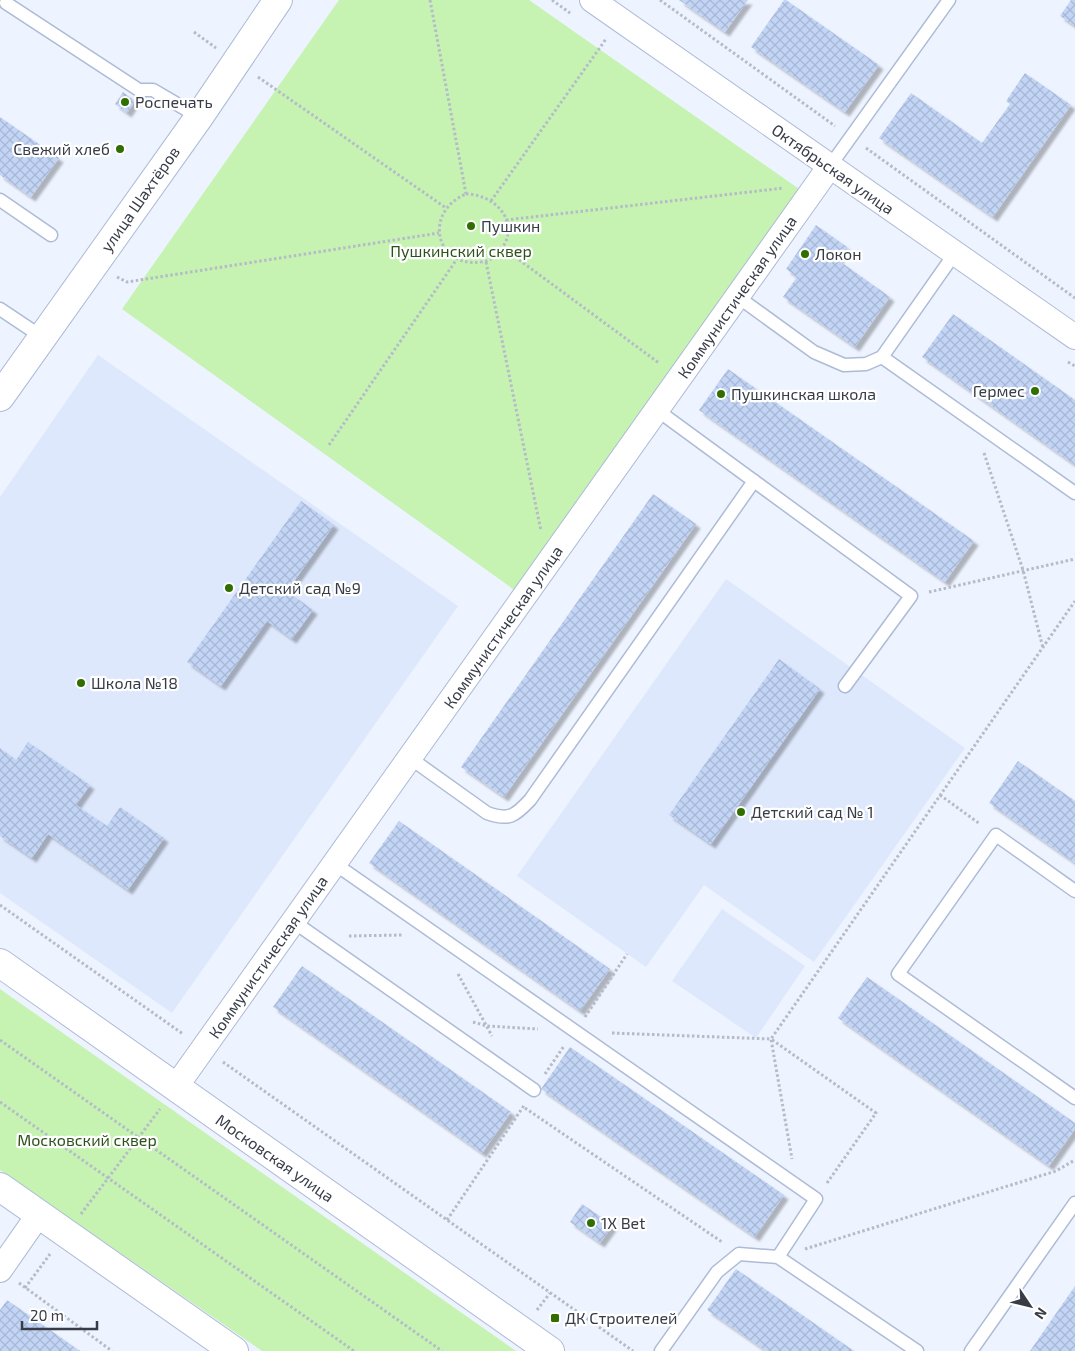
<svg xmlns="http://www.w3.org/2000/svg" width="1075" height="1351" font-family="'Exo 2',sans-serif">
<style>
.built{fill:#dde8fd}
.green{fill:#c6f3b2}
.building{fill:url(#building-cross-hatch);filter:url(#shadow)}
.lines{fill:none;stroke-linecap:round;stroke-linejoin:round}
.service-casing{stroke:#adbbd6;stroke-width:15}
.minor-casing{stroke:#adbbd6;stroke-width:26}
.tertiary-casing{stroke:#adbbd6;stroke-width:30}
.secondary-casing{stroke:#adbbd6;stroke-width:30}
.path{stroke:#b5bbc7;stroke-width:3;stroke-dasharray:2.5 2.5;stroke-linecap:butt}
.service{stroke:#fff;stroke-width:12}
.minor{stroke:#fff;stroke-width:24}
.tertiary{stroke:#fff;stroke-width:28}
.secondary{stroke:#fff;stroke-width:28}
.poi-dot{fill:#316e00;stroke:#fff;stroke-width:2}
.labels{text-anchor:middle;stroke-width:4.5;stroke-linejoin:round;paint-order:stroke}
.poi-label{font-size:16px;fill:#373c47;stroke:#fff;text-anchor:start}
.street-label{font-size:16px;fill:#373c47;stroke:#fff}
.park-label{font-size:16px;fill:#2d511a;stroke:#fff}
</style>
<defs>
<pattern id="building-cross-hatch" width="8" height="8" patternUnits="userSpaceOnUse" patternTransform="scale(1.25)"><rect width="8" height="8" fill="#c3d5f6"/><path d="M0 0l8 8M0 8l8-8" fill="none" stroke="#a8b8d4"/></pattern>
<filter id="shadow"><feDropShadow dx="4.5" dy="4.5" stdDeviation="1" flood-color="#0004"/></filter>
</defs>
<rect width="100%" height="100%" fill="#edf3ff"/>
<g class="built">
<path d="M 98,355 L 458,606 L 172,1013 L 0,893 L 0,497 Z"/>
<path d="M 726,579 L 965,748 L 814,962 L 704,885 L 646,967 L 517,876 Z"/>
<path d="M 722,909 L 805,966 L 756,1038 L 672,981 Z"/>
</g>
<g class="green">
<path d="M 339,0 L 529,0 L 802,191 L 520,594 L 122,309 Z"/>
<path d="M 0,989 L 516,1351 L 262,1351 L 0,1170 Z"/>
</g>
<g class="building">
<path d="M 679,0 L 748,0 L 725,32 Z"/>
<path d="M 784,0 L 786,0 L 879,65 L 845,112 L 751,47 Z"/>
<path d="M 1071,0 L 1075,0 L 1075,26 L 1060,16 Z"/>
<path d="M 1025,73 L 1071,105 L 993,217 L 879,138 L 911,93 L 982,143 L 1010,104 L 1006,101 Z"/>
<path d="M 123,92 L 135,101 L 127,113 L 115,104 Z"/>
<path d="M 0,117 L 59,158 L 31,197 L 0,175 Z"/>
<path d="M 816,225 L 847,247 L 838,260 L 890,297 L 855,347 L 783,297 L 797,277 L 786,269 Z"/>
<path d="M 953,314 L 1075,400 L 1075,465 L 922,357 Z"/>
<path d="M 728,369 L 974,541 L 945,582 L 699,410 Z"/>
<path d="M 653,494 L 696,524 L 504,797 L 461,767 Z"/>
<path d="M 301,501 L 334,525 L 287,591 L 313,610 L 292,639 L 267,621 L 221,686 L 187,662 Z"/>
<path d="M 779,659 L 820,689 L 711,844 L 669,815 Z"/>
<path d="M 28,742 L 90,785 L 76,805 L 107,826 L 120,807 L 164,838 L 128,890 L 48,834 L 32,858 L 0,836 L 0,748 L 16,760 Z"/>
<path d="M 1018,761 L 1075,801 L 1075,863 L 989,803 Z"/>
<path d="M 399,821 L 610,969 L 580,1011 L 369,863 Z"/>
<path d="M 302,966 L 511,1112 L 482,1153 L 273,1007 Z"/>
<path d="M 867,977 L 1075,1123 L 1075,1129 L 1049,1166 L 838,1018 Z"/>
<path d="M 570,1047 L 784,1195 L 755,1237 L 541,1089 Z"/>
<path d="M 582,1204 L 613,1225 L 600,1243 L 570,1222 Z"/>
<path d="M 736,1269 L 854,1351 L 766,1351 L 707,1310 Z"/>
<path d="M 1075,1286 L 1075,1351 L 1030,1351 Z"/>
<path d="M 7,1300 L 80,1351 L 0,1351 L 0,1310 Z"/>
</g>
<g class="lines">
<defs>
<g id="service">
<path d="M 6,3 L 139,90 L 153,90 L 199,117"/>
<path d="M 830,166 L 949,0"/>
<path d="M 0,200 L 51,235"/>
<path d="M 738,297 L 814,352 L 844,365 L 866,364 L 882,357 L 1075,493"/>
<path d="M 0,309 L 42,337"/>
<path d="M 882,357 L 955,253"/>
<path d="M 657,410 L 911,596 L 845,686"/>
<path d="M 410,758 L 487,813 C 509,821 515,816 530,800 L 754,481"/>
<path d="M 335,864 L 816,1199 L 778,1257"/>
<path d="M 1075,891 L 996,835 L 898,974 L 1075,1098"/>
<path d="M 294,922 L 534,1090"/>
<path d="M 661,1351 L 717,1272 L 739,1254 L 778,1257 L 917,1351"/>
<path d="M 971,1351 L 1075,1203"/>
</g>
<g id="minor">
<path d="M 592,0 L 1075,337"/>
<path d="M 175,1088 L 830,166"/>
<path d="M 0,1270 L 39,1214"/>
</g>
<path id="tertiary" d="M 0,397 L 199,117 L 278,0"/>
<g id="secondary">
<path d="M 0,963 L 550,1351"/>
<path d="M 0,1187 L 234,1351"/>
</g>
</defs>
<use href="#service" class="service-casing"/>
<use href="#minor" class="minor-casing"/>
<use href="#tertiary" class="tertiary-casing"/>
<use href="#secondary" class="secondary-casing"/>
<g class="path">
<path d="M 430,0 L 466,194"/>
<path d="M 552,0 L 570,13"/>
<path d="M 660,0 L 835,126"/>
<path d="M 194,32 L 216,48"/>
<path d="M 258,77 L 446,208"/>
<path d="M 866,148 L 1075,298"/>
<path d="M 466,194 C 490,194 516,215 506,241 C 501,252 493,261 481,262 C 435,268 423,212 466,194 Z"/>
<path d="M 491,201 L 606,39"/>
<path d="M 506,220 L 784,188"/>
<path d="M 503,248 L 659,363"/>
<path d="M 486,262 L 541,531"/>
<path d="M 117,277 L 127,282 L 439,233"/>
<path d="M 1068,362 L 1075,366"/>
<path d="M 329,445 L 457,259"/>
<path d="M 984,453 L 1023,570 L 1043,648"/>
<path d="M 929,592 L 1075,559"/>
<path d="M 940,795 L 980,824"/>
<path d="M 0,905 L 183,1034"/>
<path d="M 349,936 L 402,935"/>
<path d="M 458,974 L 492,1036"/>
<path d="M 585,1017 L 627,954"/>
<path d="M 473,1022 L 487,1026 L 538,1029"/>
<path d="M 612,1033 L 771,1039 L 792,1159"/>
<path d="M 0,1040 L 442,1351"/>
<path d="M 223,1062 L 633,1351"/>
<path d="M 545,1074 L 564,1046"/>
<path d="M 0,1102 L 354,1351"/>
<path d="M 525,1108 L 722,1242"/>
<path d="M 827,1183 L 876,1113 L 771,1039 L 1075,601"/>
<path d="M 81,1214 L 160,1109"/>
<path d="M 447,1220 L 525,1104"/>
<path d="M 805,1249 L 1056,1171 L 1075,1160"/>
<path d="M 19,1283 L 112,1351"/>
<path d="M 25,1288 L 50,1254"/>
<path d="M 537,1310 L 550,1293"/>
</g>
<use href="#service" class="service"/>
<use href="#minor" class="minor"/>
<use href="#tertiary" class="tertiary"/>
<use href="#secondary" class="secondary"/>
</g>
<g class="poi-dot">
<circle cx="125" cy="102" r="5"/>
<circle cx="120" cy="149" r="5"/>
<circle cx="471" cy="226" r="5"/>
<circle cx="805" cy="254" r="5"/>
<circle cx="1035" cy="391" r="5"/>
<circle cx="721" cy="394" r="5"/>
<circle cx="229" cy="588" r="5"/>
<circle cx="81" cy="683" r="5"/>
<circle cx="741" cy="812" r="5"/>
<circle cx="591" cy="1223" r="5"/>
<rect x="550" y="1313" width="10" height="10" rx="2.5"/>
</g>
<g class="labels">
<g class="poi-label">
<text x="135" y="108">Роспечать</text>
<text x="110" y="155" text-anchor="end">Свежий хлеб</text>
<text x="481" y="232">Пушкин</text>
<text x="815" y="260">Локон</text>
<text x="1025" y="397" text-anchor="end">Гермес</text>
<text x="731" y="400">Пушкинская школа</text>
<text x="239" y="594">Детский сад №9</text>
<text x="91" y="689">Школа №18</text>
<text x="751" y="818">Детский сад № 1</text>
<text x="601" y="1229">1X Bet</text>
<text x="565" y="1324">ДК Строителей</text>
</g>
<g class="street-label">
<text transform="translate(833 169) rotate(35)" y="6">Октябрьская улица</text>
<text transform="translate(140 199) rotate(-55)" y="6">улица Шахтёров</text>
<text transform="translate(737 297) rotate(-55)" y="6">Коммунистическая улица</text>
<text transform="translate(503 627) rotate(-55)" y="6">Коммунистическая улица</text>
<text transform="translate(268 957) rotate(-55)" y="6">Коммунистическая улица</text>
<text transform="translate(275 1158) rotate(35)" y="6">Московская улица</text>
</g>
<g class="park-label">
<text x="461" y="257">Пушкинский сквер</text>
<text x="87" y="1146">Московский сквер</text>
</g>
</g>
<g transform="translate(1030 1306) rotate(125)" stroke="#ffffff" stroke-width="4" paint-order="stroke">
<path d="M0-4L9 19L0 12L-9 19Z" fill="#373c47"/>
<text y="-8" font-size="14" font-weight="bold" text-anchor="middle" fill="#373c47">N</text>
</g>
<path d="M22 1321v8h75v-8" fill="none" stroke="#373c47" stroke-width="2.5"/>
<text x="30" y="1321" font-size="15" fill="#373c47" stroke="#ffffff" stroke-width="4" paint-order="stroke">20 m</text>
</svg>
